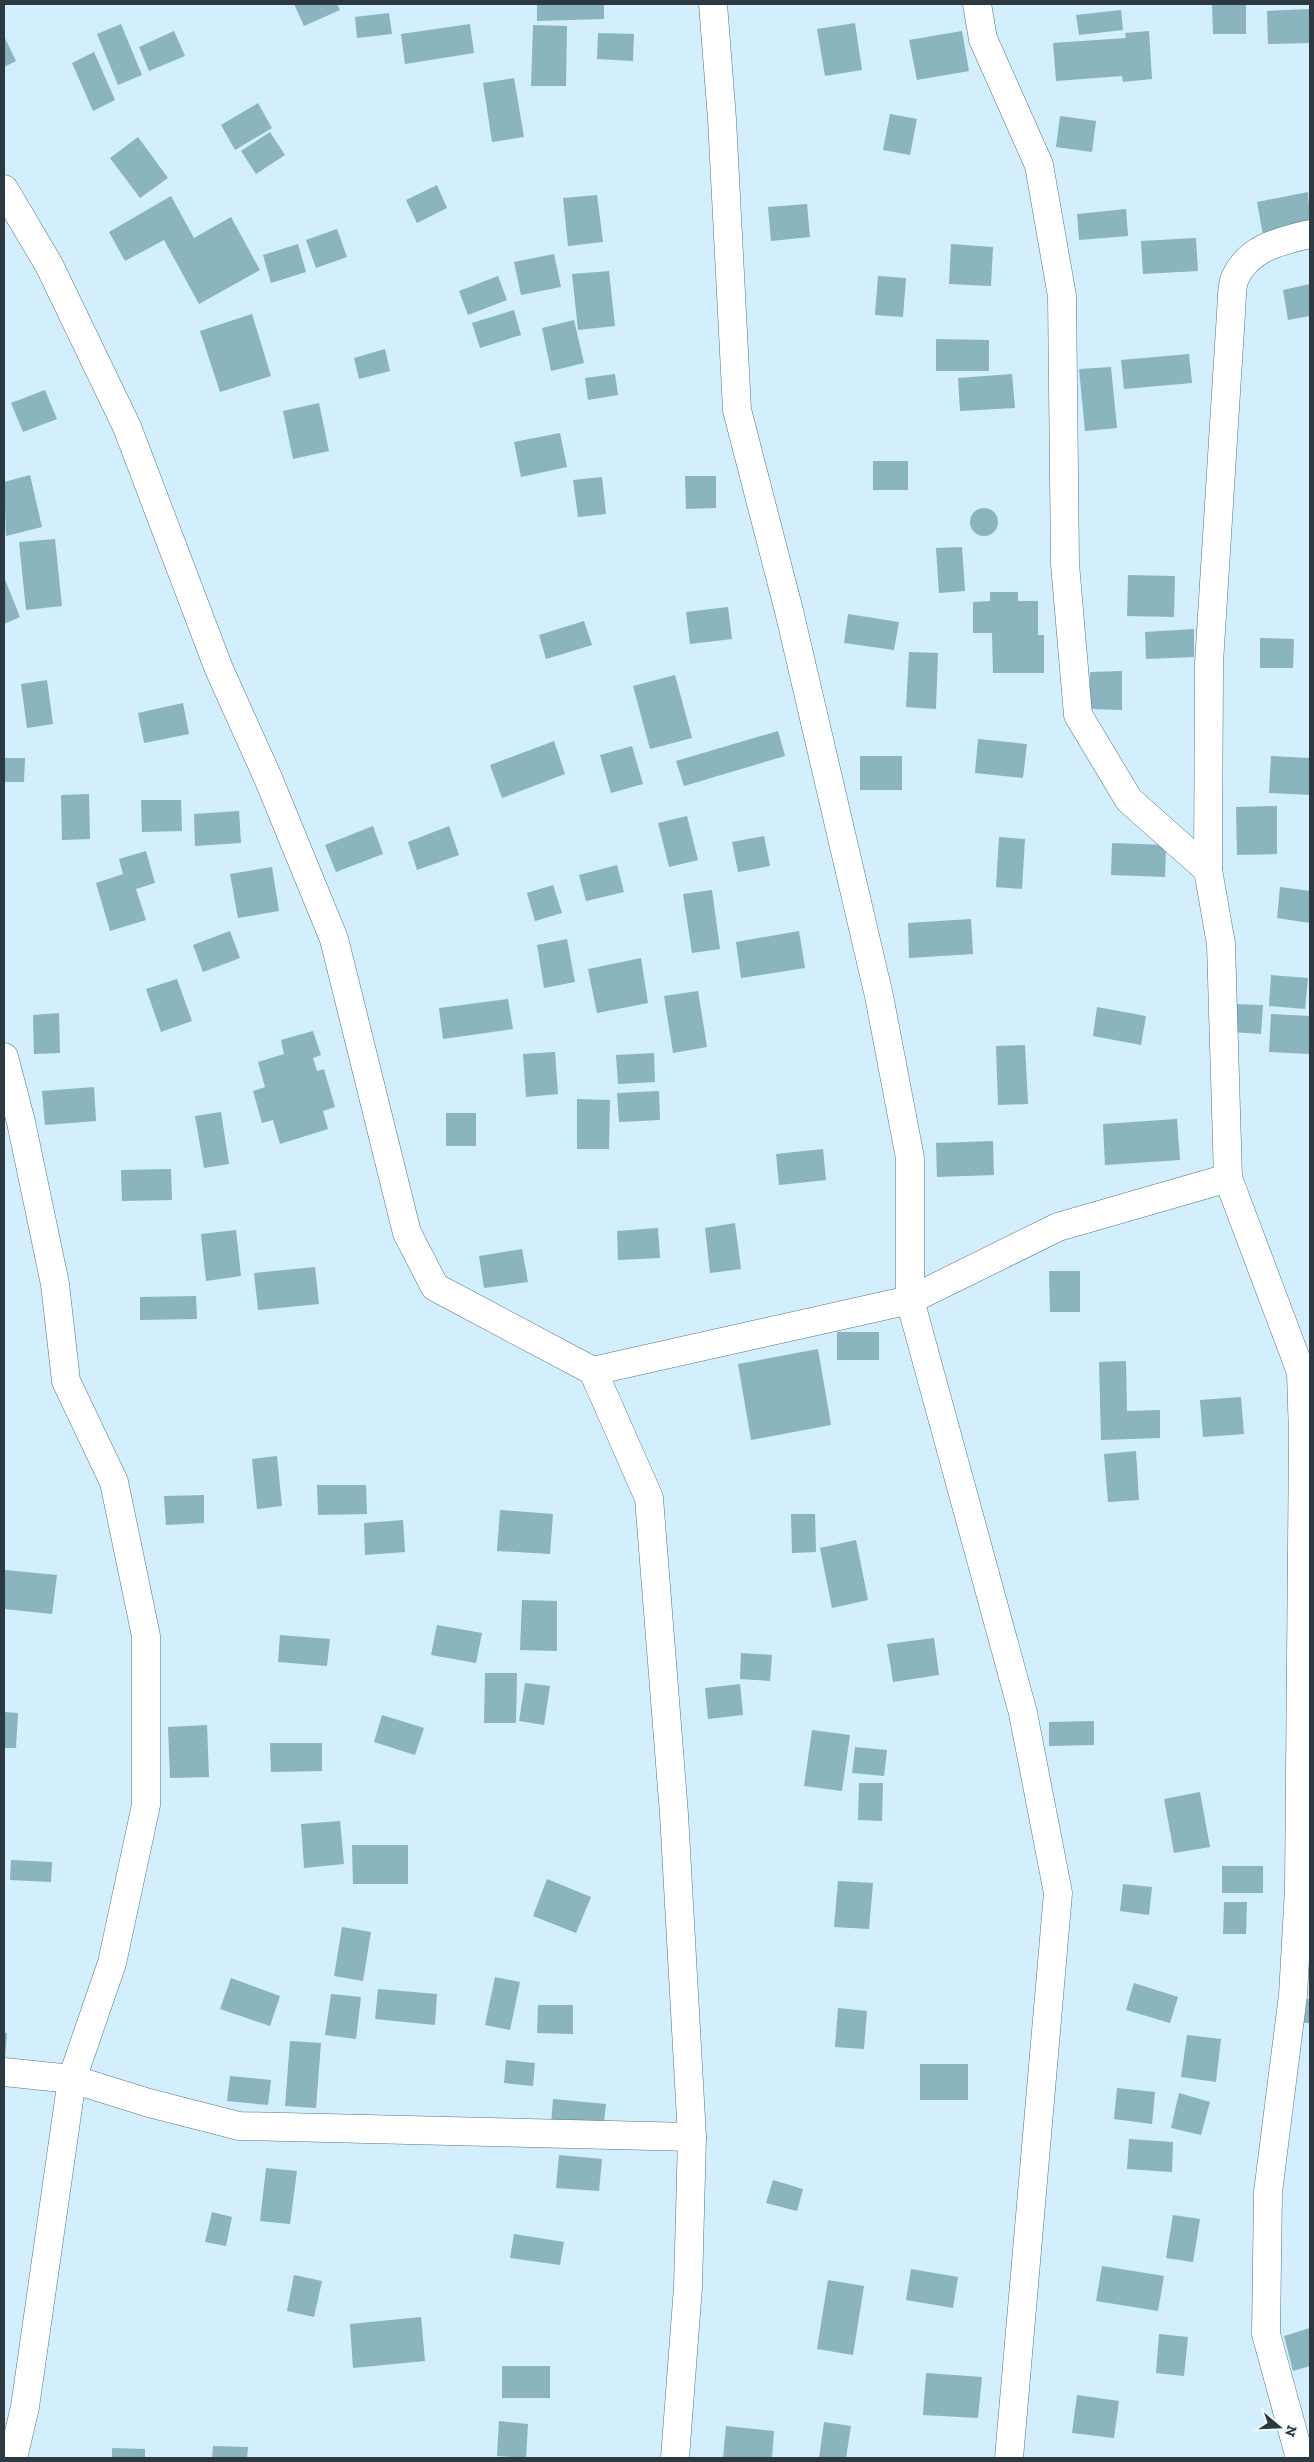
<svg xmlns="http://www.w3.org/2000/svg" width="1314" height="2462" font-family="'Zilla Slab',serif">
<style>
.building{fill:#8ab4be}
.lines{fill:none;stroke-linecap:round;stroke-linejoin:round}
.minor-casing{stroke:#557484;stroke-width:29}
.minor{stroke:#fff;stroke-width:28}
</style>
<rect width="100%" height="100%" fill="#d3eefd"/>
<g class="building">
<path d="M 294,4 L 337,4 L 340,10 L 304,26 Z"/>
<path d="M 537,4 L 604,4 L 604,19 L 537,21 Z"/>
<path d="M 1212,4 L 1246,4 L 1246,34 L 1213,34 Z"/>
<path d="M 1310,9 L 1310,43 L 1268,44 L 1267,11 Z"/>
<path d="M 1121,10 L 1123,30 L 1079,35 L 1076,15 Z"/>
<path d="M 389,13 L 392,34 L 357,38 L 355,17 Z"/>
<path d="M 855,23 L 862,70 L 825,76 L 817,29 Z"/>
<path d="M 121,24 L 142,75 L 118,85 L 97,34 Z"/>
<path d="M 470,24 L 474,53 L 405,64 L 401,34 Z"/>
<path d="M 533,25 L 567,26 L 566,86 L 531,86 Z"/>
<path d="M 174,31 L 185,56 L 149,71 L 139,47 Z"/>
<path d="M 962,31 L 969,71 L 917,80 L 909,40 Z"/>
<path d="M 1149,31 L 1152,79 L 1123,82 L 1122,76 L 1056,81 L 1053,43 L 1126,38 L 1125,33 Z"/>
<path d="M 598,33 L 634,34 L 633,61 L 597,59 Z"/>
<path d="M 4,36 L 16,61 L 4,67 Z"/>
<path d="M 94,52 L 115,100 L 93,111 L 72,63 Z"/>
<path d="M 514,78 L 524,137 L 492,142 L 483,83 Z"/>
<path d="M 258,103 L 272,128 L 235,150 L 221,125 Z"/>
<path d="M 890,114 L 917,119 L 910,155 L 883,150 Z"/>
<path d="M 1060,116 L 1096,121 L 1092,152 L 1056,147 Z"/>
<path d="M 270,132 L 285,155 L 256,174 L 241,151 Z"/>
<path d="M 138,137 L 168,178 L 140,198 L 110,158 Z"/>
<path d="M 437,185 L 447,208 L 417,223 L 406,200 Z"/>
<path d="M 1308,192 L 1310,225 L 1263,235 L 1257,202 Z"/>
<path d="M 597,195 L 603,242 L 568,246 L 563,198 Z"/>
<path d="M 171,196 L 194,238 L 231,217 L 260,270 L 199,304 L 164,240 L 125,261 L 109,232 Z"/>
<path d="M 807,204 L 810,237 L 771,241 L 768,207 Z"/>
<path d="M 1126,209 L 1128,236 L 1079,240 L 1077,214 Z"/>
<path d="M 337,229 L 347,257 L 316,268 L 306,240 Z"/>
<path d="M 1196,238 L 1198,271 L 1143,274 L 1141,241 Z"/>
<path d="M 298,244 L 306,272 L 271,283 L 263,255 Z"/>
<path d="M 951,244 L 993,247 L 991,286 L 949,284 Z"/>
<path d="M 554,254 L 561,287 L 521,295 L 514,262 Z"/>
<path d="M 609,271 L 615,326 L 578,330 L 572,274 Z"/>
<path d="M 498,276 L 507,300 L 468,315 L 459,291 Z"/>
<path d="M 878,276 L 906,278 L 903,317 L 875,315 Z"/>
<path d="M 1310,284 L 1310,316 L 1288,320 L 1283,290 Z"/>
<path d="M 514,310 L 521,335 L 480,348 L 472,323 Z"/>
<path d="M 252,314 L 271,376 L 220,392 L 200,331 Z"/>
<path d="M 574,320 L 584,363 L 551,371 L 542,328 Z"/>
<path d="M 936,339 L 989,340 L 989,371 L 936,371 Z"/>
<path d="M 385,349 L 390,371 L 359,379 L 354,358 Z"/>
<path d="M 1189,354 L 1192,383 L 1124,389 L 1121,360 Z"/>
<path d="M 1111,367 L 1117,428 L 1085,431 L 1079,369 Z"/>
<path d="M 615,374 L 618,395 L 588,400 L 585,378 Z"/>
<path d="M 1012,374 L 1015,408 L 960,411 L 958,378 Z"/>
<path d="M 45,390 L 57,419 L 23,432 L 11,403 Z"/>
<path d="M 319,403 L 329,451 L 293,459 L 283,411 Z"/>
<path d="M 560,433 L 567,467 L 521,477 L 514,442 Z"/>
<rect x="873" y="461" width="35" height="29"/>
<path d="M 30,475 L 42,527 L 6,536 L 4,482 Z"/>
<path d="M 685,476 L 716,476 L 716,508 L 686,509 Z"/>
<path d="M 602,477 L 606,514 L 578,517 L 573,480 Z"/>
<circle cx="984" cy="522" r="14"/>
<path d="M 55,539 L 62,606 L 26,610 L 19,542 Z"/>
<path d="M 962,547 L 965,591 L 939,593 L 936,548 Z"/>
<path d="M 1128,575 L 1175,576 L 1174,617 L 1127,616 Z"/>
<path d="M 4,577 L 20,617 L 4,624 Z"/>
<path d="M 990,592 L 1018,592 L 1018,601 L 1038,601 L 1038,635 L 1044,635 L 1044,673 L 993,673 L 992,633 L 973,633 L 973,602 L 990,601 Z"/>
<path d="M 728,607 L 732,639 L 690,644 L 686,612 Z"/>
<path d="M 848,614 L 899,622 L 894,650 L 844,643 Z"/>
<path d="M 584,621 L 592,645 L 546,659 L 539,635 Z"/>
<path d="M 1194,629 L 1194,657 L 1146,659 L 1145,632 Z"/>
<path d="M 1260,638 L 1294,639 L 1293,668 L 1260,668 Z"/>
<path d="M 909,652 L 938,653 L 936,709 L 906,707 Z"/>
<path d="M 1122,671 L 1122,710 L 1090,709 L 1090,672 Z"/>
<path d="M 675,675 L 692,738 L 650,749 L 633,686 Z"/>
<path d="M 47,680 L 53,724 L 27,728 L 21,684 Z"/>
<path d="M 183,703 L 189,734 L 144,743 L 138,713 Z"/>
<path d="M 778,731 L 785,756 L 684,786 L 676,761 Z"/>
<path d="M 978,739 L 1027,744 L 1023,778 L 975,773 Z"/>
<path d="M 554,741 L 565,774 L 502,798 L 490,765 Z"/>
<path d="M 632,746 L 643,784 L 611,793 L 600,755 Z"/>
<rect x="860" y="756" width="42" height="34"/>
<path d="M 1271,756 L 1310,758 L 1310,795 L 1269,793 Z"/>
<path d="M 4,758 L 25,758 L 24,782 L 4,782 Z"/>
<path d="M 89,794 L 90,839 L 62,840 L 61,795 Z"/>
<path d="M 141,800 L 181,800 L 182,831 L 142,832 Z"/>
<path d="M 1277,806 L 1277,854 L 1237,855 L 1236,807 Z"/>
<path d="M 239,811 L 241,843 L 195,846 L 194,814 Z"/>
<path d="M 687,816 L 698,860 L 669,867 L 658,823 Z"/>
<path d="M 373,826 L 383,854 L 336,872 L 325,845 Z"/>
<path d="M 449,826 L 459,855 L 417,870 L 408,842 Z"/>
<path d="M 764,836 L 770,866 L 738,872 L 732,842 Z"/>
<path d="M 999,837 L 1025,839 L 1022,889 L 996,887 Z"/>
<path d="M 1112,843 L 1166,845 L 1165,877 L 1111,875 Z"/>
<path d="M 146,851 L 155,883 L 136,889 L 146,920 L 110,931 L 96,883 L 123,874 L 119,859 Z"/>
<path d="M 617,865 L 624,892 L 586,901 L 579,875 Z"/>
<path d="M 272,867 L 279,911 L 238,918 L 230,874 Z"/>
<path d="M 553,885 L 562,913 L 535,921 L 527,893 Z"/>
<path d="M 1280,887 L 1310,891 L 1310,923 L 1277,918 Z"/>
<path d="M 712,890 L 720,949 L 692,953 L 683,894 Z"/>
<path d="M 971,919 L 973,954 L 909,958 L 908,923 Z"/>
<path d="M 230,931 L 240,958 L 203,972 L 193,945 Z"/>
<path d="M 799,931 L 805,968 L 741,978 L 736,942 Z"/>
<path d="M 567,939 L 575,982 L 544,988 L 537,945 Z"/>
<path d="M 641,958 L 648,1003 L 597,1013 L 588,969 Z"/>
<path d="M 1271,975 L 1308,978 L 1305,1009 L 1269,1006 Z"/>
<path d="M 177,979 L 192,1021 L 161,1032 L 146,989 Z"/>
<path d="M 698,991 L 707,1047 L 673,1053 L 664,996 Z"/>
<path d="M 508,999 L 513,1029 L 443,1039 L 439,1008 Z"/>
<path d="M 1233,1004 L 1263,1005 L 1261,1034 L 1232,1032 Z"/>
<path d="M 1097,1007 L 1146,1016 L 1141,1045 L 1093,1036 Z"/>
<path d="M 59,1013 L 60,1053 L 34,1054 L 33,1015 Z"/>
<path d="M 1271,1014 L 1310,1016 L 1310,1054 L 1269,1052 Z"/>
<path d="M 313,1031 L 321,1055 L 313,1058 L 317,1071 L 324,1069 L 335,1107 L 323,1111 L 328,1129 L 280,1144 L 273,1120 L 262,1123 L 253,1091 L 265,1087 L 258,1062 L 284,1054 L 281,1040 Z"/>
<path d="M 1025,1045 L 1028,1104 L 998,1105 L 996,1046 Z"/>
<path d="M 555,1052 L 558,1094 L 526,1097 L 523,1054 Z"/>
<path d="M 654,1053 L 655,1082 L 618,1084 L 616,1055 Z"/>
<path d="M 94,1087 L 96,1121 L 45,1125 L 42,1091 Z"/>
<path d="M 659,1091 L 660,1120 L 619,1122 L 617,1093 Z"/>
<path d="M 577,1099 L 610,1100 L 609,1149 L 577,1149 Z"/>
<path d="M 221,1112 L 229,1164 L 204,1168 L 195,1116 Z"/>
<rect x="446" y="1113" width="30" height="33"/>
<path d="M 1177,1119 L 1180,1160 L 1105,1165 L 1103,1124 Z"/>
<path d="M 993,1141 L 994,1175 L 937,1177 L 936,1143 Z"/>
<path d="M 823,1149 L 826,1180 L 779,1185 L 776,1154 Z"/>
<path d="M 171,1169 L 172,1200 L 122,1201 L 121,1170 Z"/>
<path d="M 735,1223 L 741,1269 L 710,1273 L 705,1228 Z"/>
<path d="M 658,1228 L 660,1258 L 618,1260 L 617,1231 Z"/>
<path d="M 236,1230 L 241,1276 L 206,1281 L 201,1234 Z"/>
<path d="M 522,1249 L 528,1282 L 484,1288 L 479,1256 Z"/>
<path d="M 315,1267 L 319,1304 L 258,1310 L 254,1273 Z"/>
<path d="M 1049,1271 L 1080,1271 L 1080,1312 L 1050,1312 Z"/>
<path d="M 196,1296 L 197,1319 L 140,1320 L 140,1297 Z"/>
<rect x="837" y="1332" width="42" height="28"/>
<path d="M 818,1349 L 831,1425 L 751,1440 L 738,1364 Z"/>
<path d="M 1126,1361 L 1127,1411 L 1160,1410 L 1160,1438 L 1101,1440 L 1099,1362 Z"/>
<path d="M 1241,1397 L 1244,1434 L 1203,1437 L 1200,1400 Z"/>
<path d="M 1136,1451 L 1139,1500 L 1108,1502 L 1104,1454 Z"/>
<path d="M 277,1456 L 282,1506 L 257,1509 L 252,1459 Z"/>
<path d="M 317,1485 L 366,1485 L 367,1514 L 318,1515 Z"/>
<path d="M 204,1495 L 204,1523 L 166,1525 L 164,1496 Z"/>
<path d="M 500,1510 L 553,1514 L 550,1554 L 497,1551 Z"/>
<path d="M 791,1514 L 815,1514 L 816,1552 L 792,1553 Z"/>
<path d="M 403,1520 L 405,1552 L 365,1555 L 364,1523 Z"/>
<path d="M 856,1540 L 868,1600 L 832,1608 L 820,1548 Z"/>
<path d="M 5,1570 L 57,1575 L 52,1614 L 4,1609 Z"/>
<path d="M 522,1600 L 557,1601 L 557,1651 L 520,1650 Z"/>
<path d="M 437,1625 L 482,1633 L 476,1663 L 431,1655 Z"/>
<path d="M 280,1635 L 330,1639 L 327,1666 L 278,1662 Z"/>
<path d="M 934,1638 L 939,1675 L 893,1682 L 887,1644 Z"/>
<path d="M 741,1653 L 772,1655 L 770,1681 L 740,1679 Z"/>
<path d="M 485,1673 L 517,1673 L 516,1723 L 484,1723 Z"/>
<path d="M 525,1683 L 550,1686 L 544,1725 L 519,1721 Z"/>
<path d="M 740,1684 L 743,1715 L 708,1719 L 705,1688 Z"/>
<path d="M 4,1712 L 18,1713 L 16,1748 L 4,1748 Z"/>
<path d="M 382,1715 L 424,1728 L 415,1755 L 374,1742 Z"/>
<path d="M 1094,1721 L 1094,1745 L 1049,1746 L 1049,1722 Z"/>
<path d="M 207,1725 L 209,1777 L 170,1778 L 168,1727 Z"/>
<path d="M 812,1730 L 850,1735 L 842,1791 L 804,1786 Z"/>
<path d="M 270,1743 L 322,1743 L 322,1771 L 271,1772 Z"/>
<path d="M 855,1747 L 887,1750 L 884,1776 L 852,1773 Z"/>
<path d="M 859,1783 L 883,1783 L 882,1821 L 858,1820 Z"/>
<path d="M 1200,1792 L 1210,1847 L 1174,1853 L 1164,1799 Z"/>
<path d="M 340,1821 L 344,1864 L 304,1868 L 301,1824 Z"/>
<path d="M 352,1845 L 408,1845 L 408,1884 L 353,1884 Z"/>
<path d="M 11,1860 L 52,1862 L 51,1882 L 10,1880 Z"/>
<rect x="1222" y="1866" width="41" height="27"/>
<path d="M 547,1879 L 591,1897 L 576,1933 L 533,1916 Z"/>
<path d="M 838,1881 L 873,1883 L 869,1929 L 834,1927 Z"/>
<path d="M 1123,1884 L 1152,1887 L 1149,1915 L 1120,1911 Z"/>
<path d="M 1224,1902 L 1247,1902 L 1246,1934 L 1223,1934 Z"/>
<path d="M 342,1927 L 371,1932 L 363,1981 L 334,1976 Z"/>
<path d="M 495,1977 L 520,1982 L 510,2030 L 485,2025 Z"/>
<path d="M 231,1978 L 280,1996 L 270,2026 L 220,2009 Z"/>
<path d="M 1134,1983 L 1178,1997 L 1170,2023 L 1126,2010 Z"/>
<path d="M 378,1989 L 437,1994 L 435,2025 L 375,2019 Z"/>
<path d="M 331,1994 L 361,1997 L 356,2039 L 325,2035 Z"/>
<path d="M 1307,1999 L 1310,1999 L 1310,2023 L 1304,2023 Z"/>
<path d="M 538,2005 L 573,2005 L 573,2034 L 537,2033 Z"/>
<path d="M 838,2008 L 867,2011 L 864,2049 L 835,2047 Z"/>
<path d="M 4,2033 L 7,2033 L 5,2056 L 4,2056 Z"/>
<path d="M 1187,2035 L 1221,2039 L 1216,2082 L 1181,2077 Z"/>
<path d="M 290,2041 L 321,2043 L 316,2108 L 285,2106 Z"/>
<path d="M 506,2060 L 535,2063 L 533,2086 L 504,2083 Z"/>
<rect x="920" y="2064" width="48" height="36"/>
<path d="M 230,2076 L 271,2080 L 268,2105 L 227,2101 Z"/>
<path d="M 1117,2088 L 1155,2092 L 1152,2124 L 1114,2119 Z"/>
<path d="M 1179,2093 L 1210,2102 L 1201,2135 L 1171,2128 Z"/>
<path d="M 553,2099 L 606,2104 L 603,2131 L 551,2126 Z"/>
<path d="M 1129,2139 L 1173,2142 L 1172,2172 L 1127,2169 Z"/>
<path d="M 559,2155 L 602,2159 L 599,2191 L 556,2188 Z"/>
<path d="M 266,2168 L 297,2171 L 290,2224 L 260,2221 Z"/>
<path d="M 773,2180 L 803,2189 L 797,2211 L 766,2203 Z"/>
<path d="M 212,2212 L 232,2217 L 226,2246 L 205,2242 Z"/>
<path d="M 1173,2215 L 1200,2219 L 1193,2262 L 1166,2258 Z"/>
<path d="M 514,2234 L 564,2242 L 560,2265 L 510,2258 Z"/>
<path d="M 1102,2266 L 1164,2276 L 1158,2311 L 1096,2301 Z"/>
<path d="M 911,2269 L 958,2277 L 953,2308 L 906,2300 Z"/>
<path d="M 294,2275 L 322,2281 L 314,2317 L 287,2311 Z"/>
<path d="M 828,2280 L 864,2286 L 853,2355 L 817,2349 Z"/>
<path d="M 421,2317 L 425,2361 L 353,2368 L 350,2324 Z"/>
<path d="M 1310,2328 L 1310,2366 L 1293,2371 L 1284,2336 Z"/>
<path d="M 1159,2334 L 1188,2337 L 1184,2376 L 1156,2373 Z"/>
<rect x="502" y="2366" width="48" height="32"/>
<path d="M 926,2373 L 982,2377 L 978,2418 L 923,2415 Z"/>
<path d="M 1077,2395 L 1119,2401 L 1114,2438 L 1072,2433 Z"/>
<path d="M 499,2421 L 528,2424 L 526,2458 L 497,2456 Z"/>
<path d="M 824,2422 L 851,2426 L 846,2458 L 819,2458 Z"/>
<path d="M 726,2426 L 774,2431 L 772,2458 L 723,2458 Z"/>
<path d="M 213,2446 L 248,2447 L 247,2458 L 212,2458 Z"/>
<path d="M 112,2448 L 145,2449 L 145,2458 L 112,2458 Z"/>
</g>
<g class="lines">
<defs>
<g id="minor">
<path d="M 713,4 L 722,119 L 737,410 L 789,611 L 879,996 L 910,1158 L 910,1300 L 1023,1713 L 1058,1893 L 1009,2458"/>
<path d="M 977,4 L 983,39 L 1039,165 L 1062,296 L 1065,564 L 1078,715 L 1129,800 L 1208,870 L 1221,944 L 1228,1178 L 1301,1372 L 1303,1435 L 1299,1889 L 1293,1995 L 1268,2192 L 1266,2334 L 1300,2458"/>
<path d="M 4,189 L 49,265 L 127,427 L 219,669 L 268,778 L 334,939 L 407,1233 L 435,1287 L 593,1371 L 649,1498 L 674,1814 L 692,2137 L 688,2287 L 675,2458"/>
<path d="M 1208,870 L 1209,663 L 1231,313 C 1232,302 1231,287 1235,278 C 1249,247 1281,241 1310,234"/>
<path d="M 4,1057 L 21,1122 L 55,1284 L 66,1381 L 114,1482 L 146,1636 L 146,1805 L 112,1963 L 72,2079 L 25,2407 L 13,2458"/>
<path d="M 593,1371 L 910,1300 L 1058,1227 L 1228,1178"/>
<path d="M 4,2072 L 72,2079 L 149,2103 L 239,2126 L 692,2137"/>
</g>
</defs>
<use href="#minor" class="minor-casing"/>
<use href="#minor" class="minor"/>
</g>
<rect width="1314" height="2462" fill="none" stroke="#2c3941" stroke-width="10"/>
<g transform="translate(1279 2427) rotate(109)" stroke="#f1f8fb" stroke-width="4" paint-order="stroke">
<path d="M0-4L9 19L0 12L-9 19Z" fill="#2c3941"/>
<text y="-8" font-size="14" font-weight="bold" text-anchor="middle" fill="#2c3941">N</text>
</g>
</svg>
